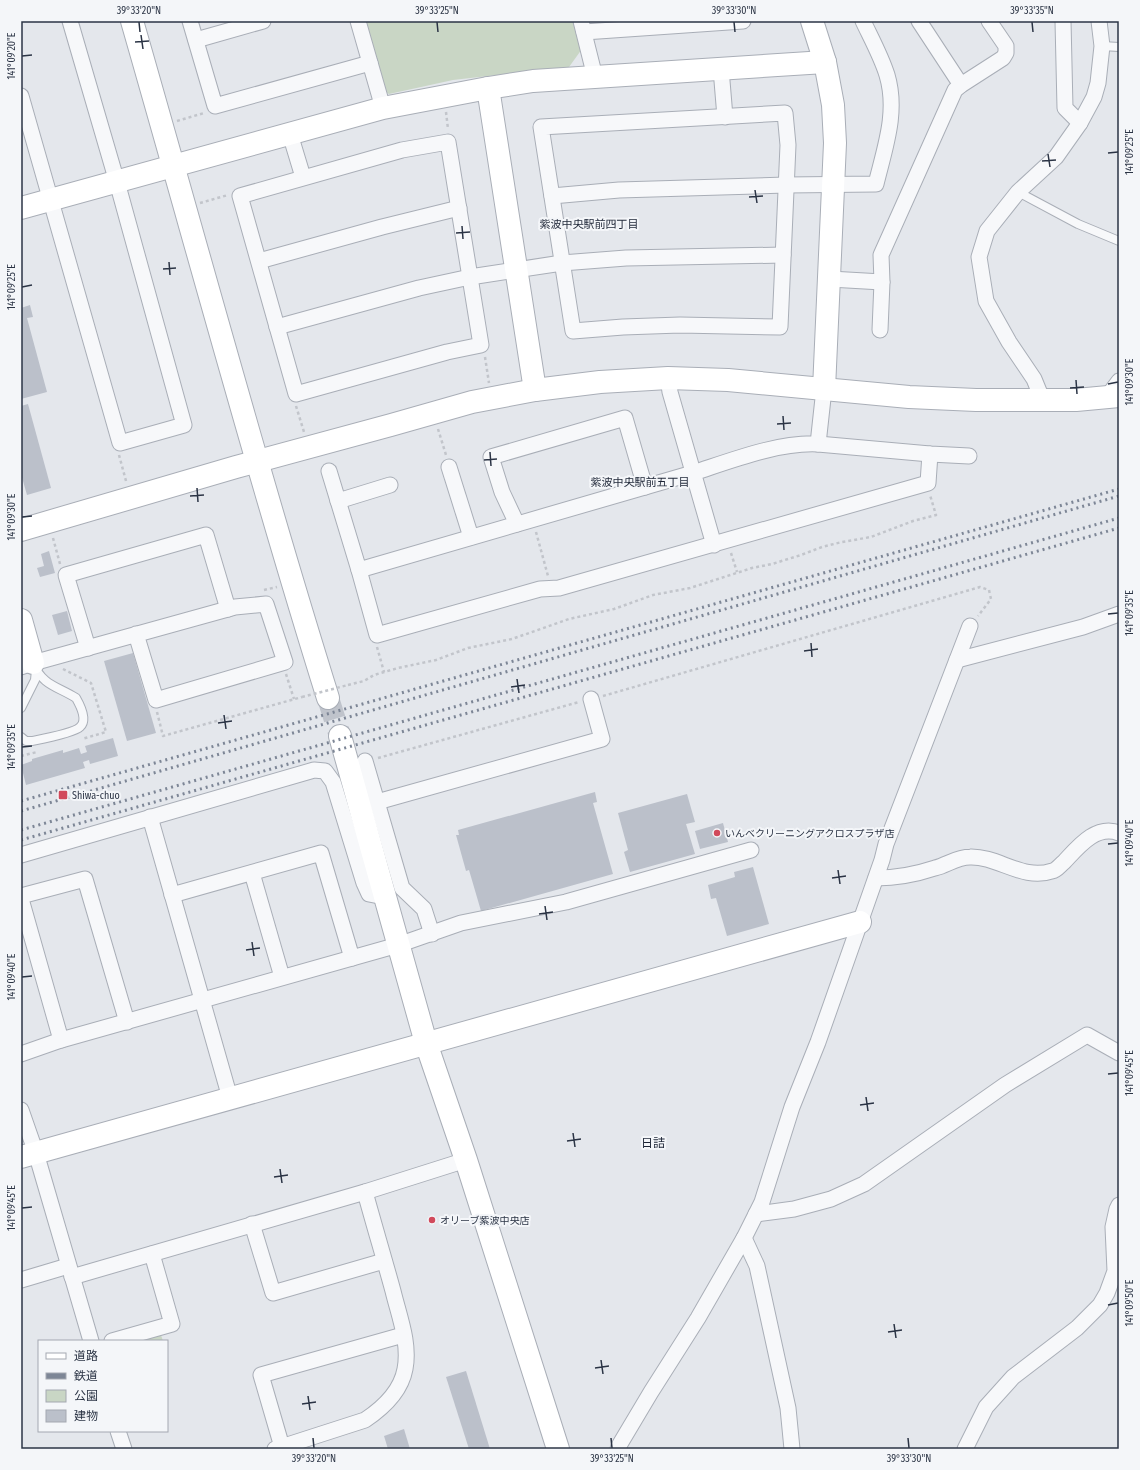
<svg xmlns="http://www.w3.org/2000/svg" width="1140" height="1470" font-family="'Fira Sans Condensed','Noto Sans JP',sans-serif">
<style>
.green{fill:#c9d6c5}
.building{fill:#bbc0ca}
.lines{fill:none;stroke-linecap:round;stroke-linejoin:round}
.secondary-tunnel{stroke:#bfc3cb;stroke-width:22;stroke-dasharray:22 11;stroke-linecap:butt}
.lane-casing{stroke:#a9aeb7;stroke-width:10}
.street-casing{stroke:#a9aeb7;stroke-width:17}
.secondary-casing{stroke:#a9aeb7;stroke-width:24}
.path{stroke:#c2c5cb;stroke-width:2.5;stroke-dasharray:3 3;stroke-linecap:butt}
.lane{stroke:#f7f8fa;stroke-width:8}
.street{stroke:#f7f8fa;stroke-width:15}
.secondary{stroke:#fff;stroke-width:22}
.rail{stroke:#7d8696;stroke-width:3;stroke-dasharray:2 4;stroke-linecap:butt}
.path-bridge{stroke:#c2c5cb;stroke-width:2.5;stroke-dasharray:3 3;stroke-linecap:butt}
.ticks{fill:none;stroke:#2b3445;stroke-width:1.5}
.poi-dot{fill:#d1495b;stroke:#f4f6f9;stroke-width:1.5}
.labels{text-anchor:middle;stroke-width:4;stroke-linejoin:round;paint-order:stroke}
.poi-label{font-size:10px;fill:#2b3445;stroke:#f4f6f9;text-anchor:start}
.neighbourhood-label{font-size:11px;fill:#1d2536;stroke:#f4f6f9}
.quarter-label{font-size:12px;fill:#1d2536;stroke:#f4f6f9}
.neatline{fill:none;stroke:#2b3445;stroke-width:1.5}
.ticks-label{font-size:10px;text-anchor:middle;fill:#2b3445}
</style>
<rect width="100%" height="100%" fill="#e4e7ec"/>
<g class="green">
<path d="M 364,21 L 574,21 L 582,49 L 569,67 L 453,80 L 389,94 L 383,91 Z"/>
<path d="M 160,1332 L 163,1341 L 145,1341 L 144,1337 Z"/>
</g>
<g class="building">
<path d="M 30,305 L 33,317 L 27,318 L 47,392 L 21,399 L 21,308 Z"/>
<path d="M 28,404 L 51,488 L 27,495 L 21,474 L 21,406 Z"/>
<path d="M 49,551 L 55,573 L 40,577 L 37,568 L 44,566 L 41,554 Z"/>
<path d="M 67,611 L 72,631 L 58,635 L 52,615 Z"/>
<path d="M 133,653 L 156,733 L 127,741 L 104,661 Z"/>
<path d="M 113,738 L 118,756 L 90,764 L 89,760 L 83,762 L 85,768 L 26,785 L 21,765 L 32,761 L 32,759 L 63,750 L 63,753 L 79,748 L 81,754 L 87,752 L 85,746 Z"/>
<path d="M 595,792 L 597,802 L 593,803 L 613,874 L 481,911 L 469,870 L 466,871 L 456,835 L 459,835 L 458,830 Z"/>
<path d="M 687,794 L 695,822 L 686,824 L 695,854 L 630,872 L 624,852 L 628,850 L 618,813 Z"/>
<path d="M 723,823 L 728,842 L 700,849 L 695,831 Z"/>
<path d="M 753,867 L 769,924 L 727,936 L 716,898 L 711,899 L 708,885 L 735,877 L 734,872 Z"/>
<path d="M 466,1371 L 490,1449 L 469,1449 L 446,1377 Z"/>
<path d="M 404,1429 L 410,1449 L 388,1449 L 384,1436 Z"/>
</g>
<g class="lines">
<path class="secondary-tunnel" d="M 328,698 L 340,736"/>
<defs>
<g id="lane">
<path d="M 1102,46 L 1119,47"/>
<path d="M 1018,192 L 1078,224 L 1119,241"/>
<path d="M 21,708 L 35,680 L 36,670"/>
<path d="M 21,737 L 26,741 L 32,741 C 42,739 74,733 80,727 C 88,720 80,705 76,698 C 57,686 43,686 33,663"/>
</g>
<g id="street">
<path d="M 190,21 L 215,106 L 370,63"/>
<path d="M 358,21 L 383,108"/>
<path d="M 581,21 L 595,77"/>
<path d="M 919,21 L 961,85"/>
<path d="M 1063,21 L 1065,108 L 1080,123"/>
<path d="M 584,32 L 743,21"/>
<path d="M 196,40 L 263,21"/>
<path d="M 721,69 L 725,117"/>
<path d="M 21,96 L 120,443 L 184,425 L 117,182 L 70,21"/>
<path d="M 785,113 L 788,145 L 780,327 L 680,325 L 623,327 L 573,331 L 541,127 Z"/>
<path d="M 290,134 L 303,177"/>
<path d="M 448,142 L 481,345 L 447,352 L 296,394 L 240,196 L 402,150 Z"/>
<path d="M 552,196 L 619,190 L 786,185 L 876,184 C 885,147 898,112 887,75 C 881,56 871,38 863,21"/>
<path d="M 259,261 L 382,227 L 459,208"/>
<path d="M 830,279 L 882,282 L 881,255 L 955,90 L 961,85 L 1003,58 L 1006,53 L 1006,46 L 989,21"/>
<path d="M 277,327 L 419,288 L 470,277 L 562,263 L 626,258 L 783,255"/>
<path d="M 880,330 L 882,282"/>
<path d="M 668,378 L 670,392 L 714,545"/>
<path d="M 824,389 L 818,444 C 778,442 730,461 693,473 L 359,570 L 377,635 L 540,589 L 559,588 L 928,483 L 930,454"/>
<path d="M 1107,397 L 1119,381"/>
<path d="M 1043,401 L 1034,379 L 1009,342 L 986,301 L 979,257 L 987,231 L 1018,192 L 1056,157 L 1080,123 L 1094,97 L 1098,83 L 1102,46 L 1099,21"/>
<path d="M 818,444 L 930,454 L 969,456"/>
<path d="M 449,467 L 471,537"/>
<path d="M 329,471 L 359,570"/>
<path d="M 338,501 L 390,485"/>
<path d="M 517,524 L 502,492 L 491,457 L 625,418 L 645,487"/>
<path d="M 88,648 L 66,575 L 206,535 L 228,609"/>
<path d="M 957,660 L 1083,627 L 1119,614"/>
<path d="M 21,667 L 33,663 L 235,607 L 266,604 L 285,662 L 156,700 L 136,634"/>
<path d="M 365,761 L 402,888 L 424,909 L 432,934"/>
<path d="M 377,802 L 602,739 L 591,699"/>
<path d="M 150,817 L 230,1098"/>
<path d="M 21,855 L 314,770 L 325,771 L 333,782 L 364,883 L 369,894 L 384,897"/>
<path d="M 252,873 L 282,977"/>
<path d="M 876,878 C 898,878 914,875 935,868 C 947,865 957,857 970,857 C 998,856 1023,881 1052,871 C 1057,870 1060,865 1064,862 C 1078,847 1096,824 1119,833"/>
<path d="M 172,895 L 321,853 L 352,958"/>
<path d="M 21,896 L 85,879 L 127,1022"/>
<path d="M 21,899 L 61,1040"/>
<path d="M 21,1054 L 61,1040 L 398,945 L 461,923 L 566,902 L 751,850"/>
<path d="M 21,1110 L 36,1153 L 91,1341"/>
<path d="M 756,1214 L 794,1209 L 831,1199 L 864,1184 L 1005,1085 L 1087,1035 L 1119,1053"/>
<path d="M 252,1224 L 273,1293 L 384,1261"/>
<path d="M 744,1238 L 757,1266 L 788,1408 L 792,1449"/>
<path d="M 72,1277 L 365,1192 L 466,1160"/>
<path d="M 21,1280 L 68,1266"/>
<path d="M 112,1341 L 172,1324 L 152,1254"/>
<path d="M 118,1431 L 124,1449"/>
<path d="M 282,1447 L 261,1375 L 403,1335"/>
<path d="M 275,1449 L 365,1420 C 383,1408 401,1391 405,1369 C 410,1343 399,1316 393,1291 C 384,1258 374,1225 365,1192"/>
<path d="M 618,1449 L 620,1444 L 651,1392 L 698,1318 L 744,1238 L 762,1202 L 792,1107 L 818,1042 L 882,860 L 886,844 L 970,626"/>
<path d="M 965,1449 L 986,1407 L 1013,1377 L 1077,1328 L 1100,1305 L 1107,1293 L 1115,1271 L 1113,1227 L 1117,1209 L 1119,1205"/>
</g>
<g id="secondary">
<path d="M 132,21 C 197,247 258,474 328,698"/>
<path d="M 812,21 L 825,62 L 833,105 L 835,143 L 824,389"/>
<path d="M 488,88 L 535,390"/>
<path d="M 21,208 L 383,108 L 488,88 L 533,81 L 825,62"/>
<path d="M 21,530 L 236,467 L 391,425 L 472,402 L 535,390 L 600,382 L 668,378 L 728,380 L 909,397 L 976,400 L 1076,400 L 1119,396"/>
<path d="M 21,620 L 33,663"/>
<path d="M 340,736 L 426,1043 L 466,1160 L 558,1449"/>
<path d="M 21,1157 L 860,922"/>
</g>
</defs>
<use href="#lane" class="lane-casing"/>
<use href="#street" class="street-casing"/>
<use href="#secondary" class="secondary-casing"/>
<g class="path">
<path d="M 446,112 L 448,129"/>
<path d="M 177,121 L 204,113"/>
<path d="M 200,203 L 228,195"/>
<path d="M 485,357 L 489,383"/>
<path d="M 296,406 L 304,432"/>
<path d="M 438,429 L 446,455"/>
<path d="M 119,455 L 126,481"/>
<path d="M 536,532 L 548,576"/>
<path d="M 53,538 L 60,564"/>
<path d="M 731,553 L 737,572"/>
<path d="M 264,590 L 277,587"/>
<path d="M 377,647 L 384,672"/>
<path d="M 63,669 L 91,683 L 106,732 L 82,739"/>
<path d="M 286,674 L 294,699"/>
<path d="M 348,685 L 364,681 L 374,675 L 398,668 L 436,660 L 468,648 L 512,639 L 569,619 L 614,609 L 653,595 L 690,588 L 752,568 L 772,564 L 801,555 L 822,547 L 842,542 L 871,537 L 913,521 L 936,515 L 930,495"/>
<path d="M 603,696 L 980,587 L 989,590 L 991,599 L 978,616"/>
<path d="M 157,712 L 163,736 L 302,697"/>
<path d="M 21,756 L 37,752"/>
<path d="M 378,758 L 579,702"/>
</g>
<use href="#lane" class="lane"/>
<use href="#street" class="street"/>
<use href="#secondary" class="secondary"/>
<g class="rail">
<path d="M 21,801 L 1119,489"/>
<path d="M 21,811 L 1119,496"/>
<path d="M 21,830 L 1119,518"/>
<path d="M 21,840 L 1119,528"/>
</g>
<path class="path-bridge" d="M 302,697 L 348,685"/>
</g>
<path class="ticks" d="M 139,22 L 140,32M 437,22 L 438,32M 734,22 L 735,32M 1032,22 L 1033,32M 141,35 L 143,49M 135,42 L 149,41M 22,56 L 32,55M 1108,153 L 1118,152M 1048,154 L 1050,167M 1042,161 L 1056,160M 755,190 L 757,203M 749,197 L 763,196M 462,226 L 463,239M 456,233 L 470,232M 169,262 L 170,275M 163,269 L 176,268M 22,287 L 32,285M 1076,380 L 1077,394M 1108,384 L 1118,382M 1070,388 L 1084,387M 783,416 L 784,430M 777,424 L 791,423M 490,452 L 491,466M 484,460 L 497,459M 197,488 L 198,502M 190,496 L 204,495M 22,517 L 32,516M 1108,614 L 1118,613M 811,643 L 812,657M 804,651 L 818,649M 517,679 L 519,693M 511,687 L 525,685M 224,715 L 226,729M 218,723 L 232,721M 22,747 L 32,746M 1108,844 L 1118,843M 838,870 L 840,884M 832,878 L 846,876M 545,906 L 547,920M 539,914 L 553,912M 252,942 L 254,956M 246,950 L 260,948M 22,977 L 32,976M 1108,1074 L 1118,1073M 866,1097 L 868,1111M 860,1105 L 874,1103M 573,1133 L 575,1147M 567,1141 L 581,1139M 280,1169 L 282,1183M 274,1177 L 288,1175M 22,1208 L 32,1207M 1108,1305 L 1118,1303M 894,1324 L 896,1338M 888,1332 L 902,1330M 601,1360 L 603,1374M 595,1368 L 609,1366M 308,1396 L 310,1410M 302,1404 L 316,1402M 313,1438 L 314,1448M 611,1438 L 612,1448M 908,1438 L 909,1448"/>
<g class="poi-dot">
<rect x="58" y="790" width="10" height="10" rx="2"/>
<circle cx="717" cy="833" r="4"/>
<circle cx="432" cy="1220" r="4"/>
</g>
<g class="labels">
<g class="poi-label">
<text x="72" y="799">Shiwa-chuo</text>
<text x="725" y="837">いんべクリーニングアクロスプラザ店</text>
<text x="440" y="1224">オリーブ紫波中央店</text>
</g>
<g class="neighbourhood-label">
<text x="589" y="228">紫波中央駅前四丁目</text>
<text x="640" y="486">紫波中央駅前五丁目</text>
</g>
<g class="quarter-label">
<text x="653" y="1147">日詰</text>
</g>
</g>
<rect width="1140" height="1470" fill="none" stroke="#f4f6f9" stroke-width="44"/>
<rect x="38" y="1340" width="130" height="92" fill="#f4f6f9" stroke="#a4a8b1"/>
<rect x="46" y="1353" width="20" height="6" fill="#ffffff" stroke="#a4a8b1"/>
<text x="74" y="1360" font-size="12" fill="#2b3445">道路</text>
<rect x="46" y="1373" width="20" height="6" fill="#7d8696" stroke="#a4a8b1"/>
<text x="74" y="1380" font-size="12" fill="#2b3445">鉄道</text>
<rect x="46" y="1390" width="20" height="12" fill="#c9d6c5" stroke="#a4a8b1"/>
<text x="74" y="1400" font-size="12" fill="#2b3445">公園</text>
<rect x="46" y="1410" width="20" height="12" fill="#bbc0ca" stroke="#a4a8b1"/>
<text x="74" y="1420" font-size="12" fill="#2b3445">建物</text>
<rect x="22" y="22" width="1096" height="1426" class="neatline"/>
<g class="ticks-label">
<text x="139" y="14">39°33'20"N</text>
<text x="437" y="14">39°33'25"N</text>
<text x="734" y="14">39°33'30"N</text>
<text x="1032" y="14">39°33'35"N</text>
<text transform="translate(11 56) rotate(-90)" y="4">141°09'20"E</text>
<text transform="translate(1129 152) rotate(-90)" y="4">141°09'25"E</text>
<text transform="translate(11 287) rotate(-90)" y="4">141°09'25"E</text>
<text transform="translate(1129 382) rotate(-90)" y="4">141°09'30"E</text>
<text transform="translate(11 517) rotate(-90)" y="4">141°09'30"E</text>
<text transform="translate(1129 613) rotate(-90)" y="4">141°09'35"E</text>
<text transform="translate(11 747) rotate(-90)" y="4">141°09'35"E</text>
<text transform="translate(1129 843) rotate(-90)" y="4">141°09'40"E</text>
<text transform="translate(11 977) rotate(-90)" y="4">141°09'40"E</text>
<text transform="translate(1129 1073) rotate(-90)" y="4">141°09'45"E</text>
<text transform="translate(11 1208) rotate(-90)" y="4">141°09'45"E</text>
<text transform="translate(1129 1303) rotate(-90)" y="4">141°09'50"E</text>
<text x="314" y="1462">39°33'20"N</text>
<text x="612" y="1462">39°33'25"N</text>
<text x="909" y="1462">39°33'30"N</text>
</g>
</svg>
